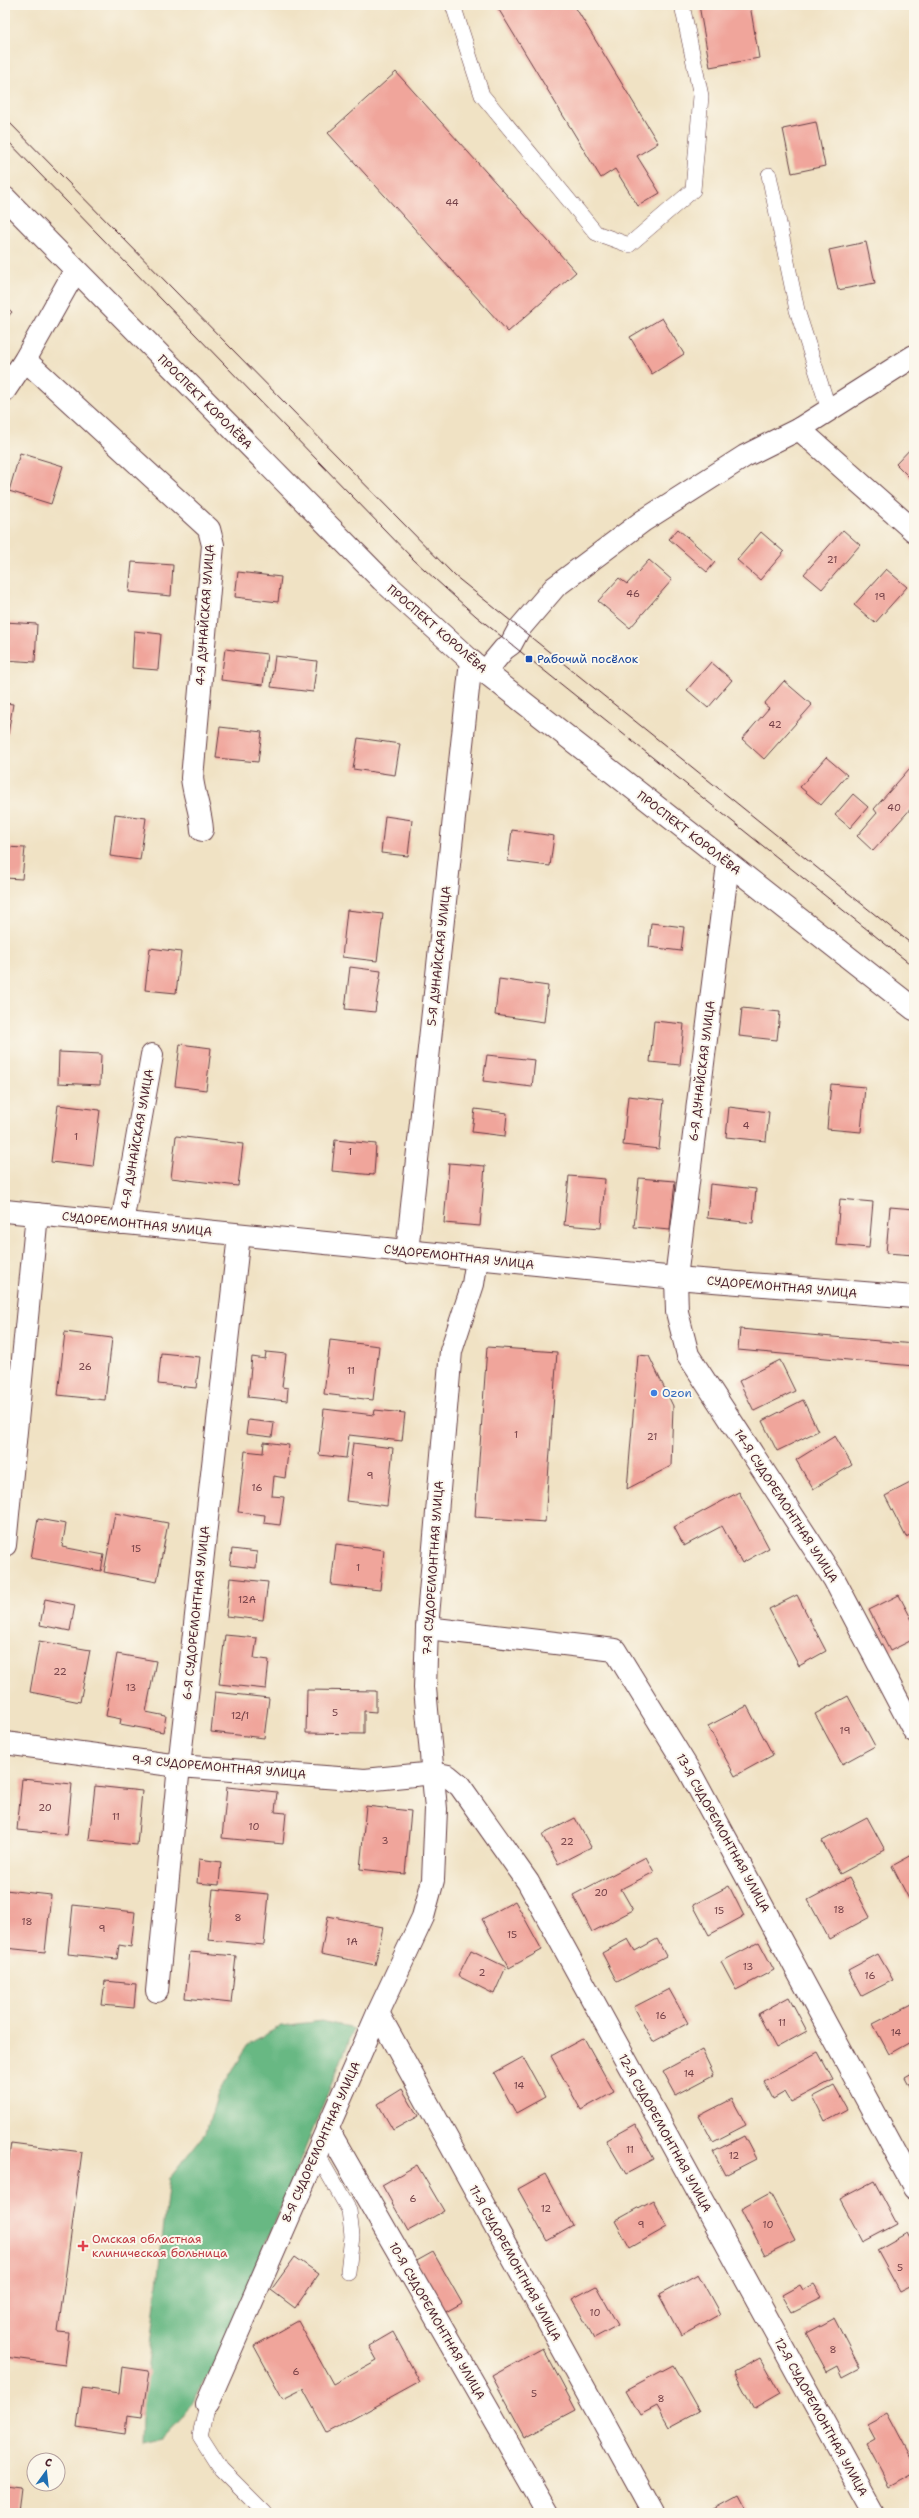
<svg xmlns="http://www.w3.org/2000/svg" width="919" height="2518" font-family="'Shantell Sans',sans-serif">
<style>
.forest{fill:#68b883;stroke:#596c57}
.building{fill:#f0a59b}
.lines{fill:none;stroke-linecap:round;stroke-linejoin:round}
.lane-casing{stroke:#633c42;stroke-width:16}
.street-casing{stroke:#633c42;stroke-width:24}
.secondary-casing{stroke:#633c42;stroke-width:24}
.lane{stroke:#fff;stroke-width:15}
.street{stroke:#fff;stroke-width:22}
.secondary{stroke:#fff;stroke-width:22}
.tram{stroke:#4a1f2b;stroke-width:1}
.transit-dot{fill:#1a4fb4;stroke:#fbf7ec;stroke-width:1.5}
.shop-dot{fill:#3f7fe0;stroke:#fbf7ec;stroke-width:1.5}
.health-dot{fill:#e0444e;stroke:#fbf7ec;stroke-width:1.5}
.labels{text-anchor:middle;stroke-width:4;stroke-linejoin:round;paint-order:stroke}
.number-label{font-size:10px;fill:#744047}
.street-label{font-size:12px;fill:#4a1f2b;stroke:#fbf7ec}
.transit-label{font-size:12px;fill:#164399;stroke:#fbf7ec;text-anchor:start}
.shop-label{font-size:12px;fill:#366cbe;stroke:#fbf7ec;text-anchor:start}
.health-label{font-size:12px;fill:#be3a42;stroke:#fbf7ec;text-anchor:start}
</style>
<rect width="100%" height="100%" fill="#fbf7ec"/>
<filter id="ink" filterUnits="userSpaceOnUse"><feTurbulence type="fractalNoise" baseFrequency=".025" numOctaves="2"/><feDisplacementMap in="SourceGraphic" scale="8" xChannelSelector="R" yChannelSelector="G"/><feConvolveMatrix kernelMatrix="1 2 1 2 8 2 1 2 1" color-interpolation-filters="sRGB"/></filter>
<filter id="wash" filterUnits="userSpaceOnUse"><feTurbulence type="fractalNoise" baseFrequency=".012" numOctaves="4" result="noise"/><feDisplacementMap in="SourceGraphic" scale="16" xChannelSelector="R" yChannelSelector="G"/><feGaussianBlur stdDeviation="0.9" result="paint"/><feColorMatrix in="noise" values="0 0 0 0 0 0 0 0 0 0 0 0 0 0 0 0 0 1.4 0 .05"/><feComposite in="paint" operator="in"/></filter>
<g filter="url(#wash)">
<rect width="100%" height="100%" fill="#f0e2c4"/>
<path class="forest" d="M 322,2021 L 354,2029 L 221,2354 L 182,2419 L 162,2440 L 141,2445 L 142,2417 L 169,2179 L 206,2132 L 218,2093 L 250,2043 L 281,2026 Z"/>
<g id="blocks">
<g class="building">
<path d="M 496,5 L 574,5 L 658,143 L 637,156 L 660,193 L 638,206 L 615,169 L 601,178 Z"/>
<path d="M 699,5 L 750,5 L 759,58 L 710,67 Z"/>
<path d="M 396,72 L 576,272 L 508,332 L 328,133 Z"/>
<path d="M 816,122 L 825,166 L 792,173 L 783,129 Z"/>
<path d="M 866,242 L 875,283 L 838,290 L 829,250 Z"/>
<path d="M 5,306 L 12,312 L 5,320 Z"/>
<path d="M 662,318 L 684,354 L 652,374 L 630,337 Z"/>
<path d="M 914,445 L 914,482 L 896,464 Z"/>
<path d="M 20,453 L 63,466 L 51,504 L 9,491 Z"/>
<path d="M 678,529 L 715,562 L 707,572 L 669,539 Z"/>
<path d="M 843,530 L 860,545 L 822,589 L 804,574 Z"/>
<path d="M 761,532 L 784,552 L 760,580 L 737,560 Z"/>
<path d="M 649,560 L 672,580 L 630,628 L 598,601 L 619,578 L 627,584 Z"/>
<path d="M 132,562 L 173,565 L 171,596 L 129,592 Z"/>
<path d="M 886,569 L 907,587 L 875,623 L 854,605 Z"/>
<path d="M 238,572 L 281,577 L 278,602 L 235,597 Z"/>
<path d="M 5,622 L 37,624 L 35,662 L 5,660 Z"/>
<path d="M 134,631 L 161,634 L 158,670 L 132,668 Z"/>
<path d="M 225,649 L 267,654 L 263,685 L 221,680 Z"/>
<path d="M 275,656 L 317,661 L 313,692 L 271,687 Z"/>
<path d="M 711,662 L 732,680 L 708,708 L 687,690 Z"/>
<path d="M 784,681 L 812,705 L 764,759 L 742,739 L 769,708 L 764,704 Z"/>
<path d="M 5,703 L 13,704 L 8,734 L 5,734 Z"/>
<path d="M 220,727 L 262,732 L 258,762 L 216,758 Z"/>
<path d="M 358,738 L 400,744 L 395,775 L 353,769 Z"/>
<path d="M 826,757 L 847,775 L 821,805 L 800,787 Z"/>
<path d="M 910,768 L 914,771 L 914,805 L 873,851 L 857,836 L 877,813 L 874,809 Z"/>
<path d="M 853,794 L 868,807 L 850,828 L 835,815 Z"/>
<path d="M 115,814 L 146,818 L 140,860 L 110,856 Z"/>
<path d="M 385,816 L 412,820 L 408,856 L 381,853 Z"/>
<path d="M 512,830 L 554,836 L 550,866 L 508,861 Z"/>
<path d="M 5,847 L 25,848 L 22,879 L 5,878 Z"/>
<path d="M 347,910 L 383,914 L 377,961 L 342,957 Z"/>
<path d="M 651,923 L 684,927 L 681,951 L 649,947 Z"/>
<path d="M 150,948 L 181,952 L 176,993 L 145,990 Z"/>
<path d="M 350,967 L 381,971 L 375,1012 L 345,1009 Z"/>
<path d="M 499,979 L 548,986 L 544,1022 L 495,1015 Z"/>
<path d="M 742,1008 L 780,1012 L 777,1040 L 739,1036 Z"/>
<path d="M 654,1021 L 684,1024 L 680,1065 L 650,1062 Z"/>
<path d="M 180,1044 L 211,1048 L 206,1090 L 175,1086 Z"/>
<path d="M 59,1052 L 101,1054 L 100,1085 L 58,1083 Z"/>
<path d="M 487,1055 L 535,1060 L 532,1087 L 483,1081 Z"/>
<path d="M 831,1084 L 865,1087 L 861,1132 L 827,1129 Z"/>
<path d="M 628,1096 L 664,1100 L 659,1149 L 623,1145 Z"/>
<path d="M 58,1105 L 100,1110 L 93,1167 L 51,1162 Z"/>
<path d="M 729,1107 L 769,1112 L 766,1141 L 726,1137 Z"/>
<path d="M 475,1109 L 507,1113 L 505,1136 L 472,1132 Z"/>
<path d="M 176,1136 L 243,1144 L 238,1186 L 171,1178 Z"/>
<path d="M 335,1140 L 376,1144 L 374,1175 L 332,1171 Z"/>
<path d="M 449,1163 L 485,1166 L 480,1226 L 444,1223 Z"/>
<path d="M 569,1176 L 605,1179 L 601,1228 L 564,1225 Z"/>
<path d="M 639,1178 L 675,1181 L 670,1230 L 634,1227 Z"/>
<path d="M 710,1184 L 756,1189 L 753,1223 L 707,1218 Z"/>
<path d="M 840,1199 L 873,1202 L 869,1248 L 836,1245 Z"/>
<path d="M 890,1207 L 914,1209 L 914,1255 L 886,1253 Z"/>
<path d="M 740,1329 L 914,1344 L 914,1366 L 738,1350 Z"/>
<path d="M 65,1332 L 112,1338 L 105,1400 L 58,1395 Z"/>
<path d="M 330,1340 L 379,1346 L 373,1400 L 324,1394 Z"/>
<path d="M 487,1347 L 557,1352 L 545,1522 L 475,1517 Z"/>
<path d="M 266,1352 L 286,1354 L 282,1387 L 288,1388 L 287,1401 L 248,1397 L 252,1357 L 265,1359 Z"/>
<path d="M 161,1353 L 200,1357 L 196,1388 L 158,1384 Z"/>
<path d="M 638,1355 L 649,1356 L 673,1406 L 671,1466 L 627,1489 Z"/>
<path d="M 780,1360 L 795,1391 L 754,1411 L 739,1381 Z"/>
<path d="M 803,1400 L 818,1431 L 777,1451 L 762,1421 Z"/>
<path d="M 324,1409 L 374,1415 L 375,1410 L 405,1413 L 402,1441 L 349,1435 L 346,1458 L 319,1455 Z"/>
<path d="M 248,1420 L 274,1423 L 272,1437 L 246,1434 Z"/>
<path d="M 835,1436 L 852,1465 L 813,1489 L 796,1460 Z"/>
<path d="M 264,1442 L 289,1445 L 285,1478 L 274,1476 L 272,1496 L 284,1497 L 280,1525 L 264,1523 L 265,1515 L 238,1512 L 245,1451 L 263,1453 Z"/>
<path d="M 353,1443 L 393,1448 L 387,1506 L 346,1501 Z"/>
<path d="M 914,1481 L 914,1533 L 906,1537 L 885,1496 Z"/>
<path d="M 739,1492 L 769,1548 L 742,1563 L 722,1526 L 684,1546 L 674,1527 Z"/>
<path d="M 115,1513 L 168,1523 L 157,1582 L 104,1572 Z"/>
<path d="M 38,1519 L 66,1524 L 62,1547 L 104,1555 L 101,1571 L 31,1558 Z"/>
<path d="M 336,1544 L 384,1550 L 380,1590 L 331,1585 Z"/>
<path d="M 232,1549 L 257,1552 L 256,1568 L 230,1565 Z"/>
<path d="M 230,1578 L 268,1582 L 263,1620 L 226,1616 Z"/>
<path d="M 797,1595 L 826,1651 L 799,1666 L 769,1609 Z"/>
<path d="M 899,1595 L 914,1624 L 914,1639 L 890,1651 L 869,1610 Z"/>
<path d="M 45,1599 L 75,1605 L 70,1631 L 40,1625 Z"/>
<path d="M 225,1635 L 257,1638 L 254,1658 L 269,1660 L 266,1689 L 219,1684 Z"/>
<path d="M 39,1641 L 90,1650 L 80,1702 L 30,1692 Z"/>
<path d="M 117,1654 L 156,1661 L 146,1712 L 166,1716 L 163,1732 L 120,1724 L 121,1719 L 106,1716 Z"/>
<path d="M 307,1690 L 376,1691 L 376,1712 L 364,1711 L 364,1734 L 306,1733 Z"/>
<path d="M 215,1692 L 269,1698 L 264,1738 L 211,1732 Z"/>
<path d="M 848,1696 L 875,1746 L 842,1764 L 815,1714 Z"/>
<path d="M 747,1706 L 773,1755 L 735,1776 L 708,1726 Z"/>
<path d="M 22,1779 L 72,1784 L 67,1835 L 17,1830 Z"/>
<path d="M 95,1786 L 142,1791 L 137,1845 L 89,1840 Z"/>
<path d="M 227,1787 L 277,1792 L 275,1812 L 286,1813 L 283,1844 L 222,1838 Z"/>
<path d="M 366,1806 L 411,1811 L 405,1874 L 360,1869 Z"/>
<path d="M 867,1817 L 885,1850 L 840,1874 L 822,1841 Z"/>
<path d="M 575,1818 L 591,1847 L 558,1864 L 542,1835 Z"/>
<path d="M 914,1854 L 914,1897 L 909,1899 L 892,1866 Z"/>
<path d="M 646,1857 L 654,1872 L 621,1889 L 633,1910 L 592,1932 L 573,1895 Z"/>
<path d="M 199,1859 L 221,1862 L 219,1885 L 197,1883 Z"/>
<path d="M 849,1878 L 870,1917 L 829,1939 L 808,1900 Z"/>
<path d="M 729,1886 L 744,1916 L 709,1935 L 693,1905 Z"/>
<path d="M 213,1889 L 269,1894 L 264,1945 L 208,1940 Z"/>
<path d="M 5,1890 L 51,1895 L 45,1952 L 5,1948 Z"/>
<path d="M 515,1901 L 542,1950 L 509,1968 L 482,1919 Z"/>
<path d="M 73,1905 L 135,1912 L 131,1947 L 119,1945 L 117,1959 L 68,1954 Z"/>
<path d="M 328,1916 L 383,1927 L 375,1965 L 321,1954 Z"/>
<path d="M 628,1939 L 635,1951 L 657,1939 L 666,1956 L 617,1982 L 602,1953 Z"/>
<path d="M 759,1942 L 774,1970 L 736,1990 L 721,1962 Z"/>
<path d="M 471,1950 L 506,1967 L 494,1994 L 458,1976 Z"/>
<path d="M 190,1952 L 236,1956 L 231,2003 L 185,1998 Z"/>
<path d="M 878,1954 L 893,1980 L 862,1996 L 848,1970 Z"/>
<path d="M 105,1981 L 136,1984 L 134,2008 L 102,2005 Z"/>
<path d="M 669,1989 L 688,2023 L 653,2042 L 634,2007 Z"/>
<path d="M 789,1997 L 807,2031 L 776,2048 L 758,2014 Z"/>
<path d="M 912,2004 L 914,2008 L 914,2040 L 889,2054 L 873,2024 Z"/>
<path d="M 584,2038 L 614,2092 L 581,2110 L 551,2056 Z"/>
<path d="M 702,2050 L 714,2075 L 676,2095 L 663,2071 Z"/>
<path d="M 818,2052 L 833,2080 L 791,2102 L 785,2092 L 773,2099 L 764,2081 Z"/>
<path d="M 523,2057 L 545,2097 L 516,2113 L 494,2073 Z"/>
<path d="M 914,2072 L 914,2094 L 905,2077 Z"/>
<path d="M 834,2086 L 847,2109 L 825,2121 L 813,2097 Z"/>
<path d="M 402,2089 L 418,2116 L 393,2130 L 378,2104 Z"/>
<path d="M 732,2099 L 746,2125 L 713,2142 L 699,2116 Z"/>
<path d="M 635,2124 L 654,2159 L 626,2174 L 606,2140 Z"/>
<path d="M 744,2136 L 756,2159 L 725,2175 L 713,2152 Z"/>
<path d="M 11,2143 L 82,2152 L 58,2332 L 69,2333 L 65,2365 L 5,2357 L 5,2184 Z"/>
<path d="M 417,2165 L 444,2211 L 408,2231 L 382,2185 Z"/>
<path d="M 545,2174 L 573,2226 L 547,2241 L 518,2189 Z"/>
<path d="M 874,2181 L 897,2224 L 863,2242 L 840,2199 Z"/>
<path d="M 770,2193 L 795,2240 L 765,2255 L 741,2209 Z"/>
<path d="M 653,2200 L 667,2227 L 630,2248 L 615,2221 Z"/>
<path d="M 907,2233 L 914,2246 L 914,2285 L 900,2292 L 877,2250 Z"/>
<path d="M 433,2252 L 462,2303 L 444,2313 L 415,2262 Z"/>
<path d="M 295,2257 L 319,2274 L 295,2308 L 271,2290 Z"/>
<path d="M 698,2274 L 720,2314 L 681,2336 L 659,2295 Z"/>
<path d="M 814,2284 L 822,2297 L 792,2312 L 782,2295 L 800,2285 L 803,2290 Z"/>
<path d="M 596,2286 L 618,2325 L 594,2338 L 572,2299 Z"/>
<path d="M 834,2318 L 860,2368 L 843,2377 L 838,2366 L 827,2372 L 806,2333 Z"/>
<path d="M 298,2321 L 333,2384 L 377,2360 L 369,2346 L 393,2332 L 420,2382 L 327,2433 L 303,2389 L 283,2399 L 254,2346 Z"/>
<path d="M 543,2348 L 576,2410 L 525,2437 L 492,2376 Z"/>
<path d="M 760,2358 L 780,2394 L 754,2409 L 734,2372 Z"/>
<path d="M 673,2365 L 699,2411 L 669,2427 L 657,2406 L 640,2415 L 626,2390 Z"/>
<path d="M 122,2367 L 149,2371 L 142,2417 L 127,2415 L 125,2434 L 77,2427 L 82,2388 L 119,2393 Z"/>
<path d="M 888,2414 L 914,2463 L 914,2472 L 889,2486 L 866,2443 L 875,2438 L 868,2425 Z"/>
<path d="M 5,2485 L 21,2487 L 18,2513 L 5,2513 Z"/>
<path d="M 739,2496 L 748,2513 L 708,2513 Z"/>
</g>
</g>
</g>
<g filter="url(#ink)">
<use href="#blocks" fill-opacity="0" stroke="#633c42" stroke-width="1"/>
<g class="lines">
<defs>
<g id="lane">
<path d="M 453,5 L 482,95 L 596,233 L 629,245 L 693,190 L 701,96 L 682,5"/>
<path d="M 769,175 L 797,310 L 829,410"/>
<path d="M 317,2154 L 349,2210 L 352,2236 L 348,2272"/>
<path d="M 207,2404 L 200,2436 L 221,2469 L 265,2513"/>
</g>
<g id="street">
<path d="M 25,360 L 209,529 L 213,545 L 192,778 C 194,796 201,812 202,830"/>
<path d="M 5,390 L 25,360 L 75,271"/>
<path d="M 799,429 L 914,531"/>
<path d="M 485,672 L 504,649 L 511,644 L 519,629 L 555,587 L 643,521 L 745,456 L 799,429 L 914,356"/>
<path d="M 728,864 L 676,1278 L 677,1312 L 688,1355 L 834,1579 L 914,1731"/>
<path d="M 122,1223 L 152,1055"/>
<path d="M 407,1252 L 471,661"/>
<path d="M 5,1545 L 37,1214"/>
<path d="M 427,1628 L 615,1650 L 690,1772 L 914,2187"/>
<path d="M 5,1743 L 179,1766 L 365,1780 L 434,1773 L 448,1776 L 460,1786 L 528,1882 L 874,2513"/>
<path d="M 157,1991 L 179,1766 L 239,1235"/>
<path d="M 378,2013 L 653,2513"/>
<path d="M 327,2128 L 548,2513"/>
<path d="M 207,2404 L 378,2013 L 423,1917 L 433,1880 L 436,1809 L 425,1688 L 427,1628 L 451,1351 L 473,1284 L 477,1259"/>
</g>
<g id="secondary">
<path d="M 5,198 L 382,580 L 471,661 L 914,1009"/>
<path d="M 5,1211 L 676,1278 L 914,1297"/>
</g>
</defs>
<use href="#lane" class="lane-casing"/>
<use href="#street" class="street-casing"/>
<use href="#secondary" class="secondary-casing"/>
<use href="#lane" class="lane"/>
<use href="#street" class="street"/>
<use href="#secondary" class="secondary"/>
<g class="tram">
<path d="M 5,118 L 455,576 L 914,946"/>
<path d="M 5,138 L 414,560 L 476,616 L 914,967"/>
</g>
</g>
</g>
<rect class="transit-dot" x="525" y="655" width="8" height="8" rx="2"/>
<circle class="shop-dot" cx="654" cy="1393" r="4"/>
<path class="health-dot" d="M81 2240h4v4h4v4h-4v4h-4v-4h-4v-4h4z"/>
<g class="labels">
<g class="number-label">
<text x="452" y="206">44</text>
<text x="832" y="563">21</text>
<text x="633" y="597">46</text>
<text x="880" y="600">19</text>
<text x="775" y="728">42</text>
<text x="894" y="811">40</text>
<text x="746" y="1129">4</text>
<text x="76" y="1140">1</text>
<text x="350" y="1155">1</text>
<text x="85" y="1370">26</text>
<text x="351" y="1374">11</text>
<text x="516" y="1438">1</text>
<text x="652" y="1440">21</text>
<text x="370" y="1479">9</text>
<text x="257" y="1491">16</text>
<text x="136" y="1552">15</text>
<text x="358" y="1571">1</text>
<text x="247" y="1603">12А</text>
<text x="60" y="1675">22</text>
<text x="131" y="1691">13</text>
<text x="335" y="1716">5</text>
<text x="240" y="1719">12/1</text>
<text x="845" y="1734">19</text>
<text x="45" y="1811">20</text>
<text x="116" y="1820">11</text>
<text x="254" y="1830">10</text>
<text x="385" y="1844">3</text>
<text x="567" y="1845">22</text>
<text x="601" y="1896">20</text>
<text x="839" y="1913">18</text>
<text x="719" y="1914">15</text>
<text x="238" y="1921">8</text>
<text x="27" y="1925">18</text>
<text x="102" y="1932">9</text>
<text x="512" y="1938">15</text>
<text x="352" y="1945">1А</text>
<text x="748" y="1970">13</text>
<text x="482" y="1976">2</text>
<text x="870" y="1979">16</text>
<text x="661" y="2019">16</text>
<text x="782" y="2026">11</text>
<text x="896" y="2036">14</text>
<text x="689" y="2077">14</text>
<text x="519" y="2089">14</text>
<text x="630" y="2153">11</text>
<text x="734" y="2159">12</text>
<text x="413" y="2202">6</text>
<text x="546" y="2212">12</text>
<text x="641" y="2228">9</text>
<text x="768" y="2228">10</text>
<text x="900" y="2271">5</text>
<text x="595" y="2316">10</text>
<text x="833" y="2353">8</text>
<text x="296" y="2375">6</text>
<text x="534" y="2397">5</text>
<text x="661" y="2402">8</text>
</g>
<g class="street-label">
<text transform="translate(205 402) rotate(45)" y="4">ПРОСПЕКТ КОРОЛЁВА</text>
<text transform="translate(205 615) rotate(-86)" y="4">4-Я ДУНАЙСКАЯ УЛИЦА</text>
<text transform="translate(437 629) rotate(41)" y="4">ПРОСПЕКТ КОРОЛЁВА</text>
<text transform="translate(689 833) rotate(38)" y="4">ПРОСПЕКТ КОРОЛЁВА</text>
<text transform="translate(439 956) rotate(-84)" y="4">5-Я ДУНАЙСКАЯ УЛИЦА</text>
<text transform="translate(702 1071) rotate(-83)" y="4">6-Я ДУНАЙСКАЯ УЛИЦА</text>
<text transform="translate(137 1139) rotate(-80)" y="4">4-Я ДУНАЙСКАЯ УЛИЦА</text>
<text transform="translate(137 1224) rotate(6)" y="4">СУДОРЕМОНТНАЯ УЛИЦА</text>
<text transform="translate(459 1257) rotate(6)" y="4">СУДОРЕМОНТНАЯ УЛИЦА</text>
<text transform="translate(782 1287) rotate(5)" y="4">СУДОРЕМОНТНАЯ УЛИЦА</text>
<text transform="translate(786 1506) rotate(57)" y="4">14-Я СУДОРЕМОНТНАЯ УЛИЦА</text>
<text transform="translate(433 1568) rotate(-86)" y="4">7-Я СУДОРЕМОНТНАЯ УЛИЦА</text>
<text transform="translate(196 1613) rotate(-84)" y="4">6-Я СУДОРЕМОНТНАЯ УЛИЦА</text>
<text transform="translate(219 1767) rotate(5)" y="4">9-Я СУДОРЕМОНТНАЯ УЛИЦА</text>
<text transform="translate(723 1833) rotate(61)" y="4">13-Я СУДОРЕМОНТНАЯ УЛИЦА</text>
<text transform="translate(665 2133) rotate(61)" y="4">12-Я СУДОРЕМОНТНАЯ УЛИЦА</text>
<text transform="translate(321 2142) rotate(-66)" y="4">8-Я СУДОРЕМОНТНАЯ УЛИЦА</text>
<text transform="translate(515 2263) rotate(61)" y="4">11-Я СУДОРЕМОНТНАЯ УЛИЦА</text>
<text transform="translate(437 2321) rotate(60)" y="4">10-Я СУДОРЕМОНТНАЯ УЛИЦА</text>
<text transform="translate(821 2417) rotate(61)" y="4">12-Я СУДОРЕМОНТНАЯ УЛИЦА</text>
</g>
<g class="transit-label">
<text x="537" y="663">Рабочий посёлок</text>
</g>
<g class="shop-label">
<text x="662" y="1397">Ozon</text>
</g>
<g class="health-label">
<text x="92" y="2243">Омская областная<tspan x="92" dy="14">клиническая больница</tspan></text>
</g>
</g>
<rect width="919" height="2518" fill="none" stroke="#fbf7ec" stroke-width="20"/>
<g transform="translate(46 2472) rotate(15)"><circle r="19" fill="#fbf7ec" stroke="#b4a19f"/>
<path d="M0-3L7 15L0 10L-7 15Z" fill="#1f6fb2"/>
<text y="-6" font-size="11" font-weight="bold" text-anchor="middle" fill="#4a1f2b">С</text>
</g>
</svg>
